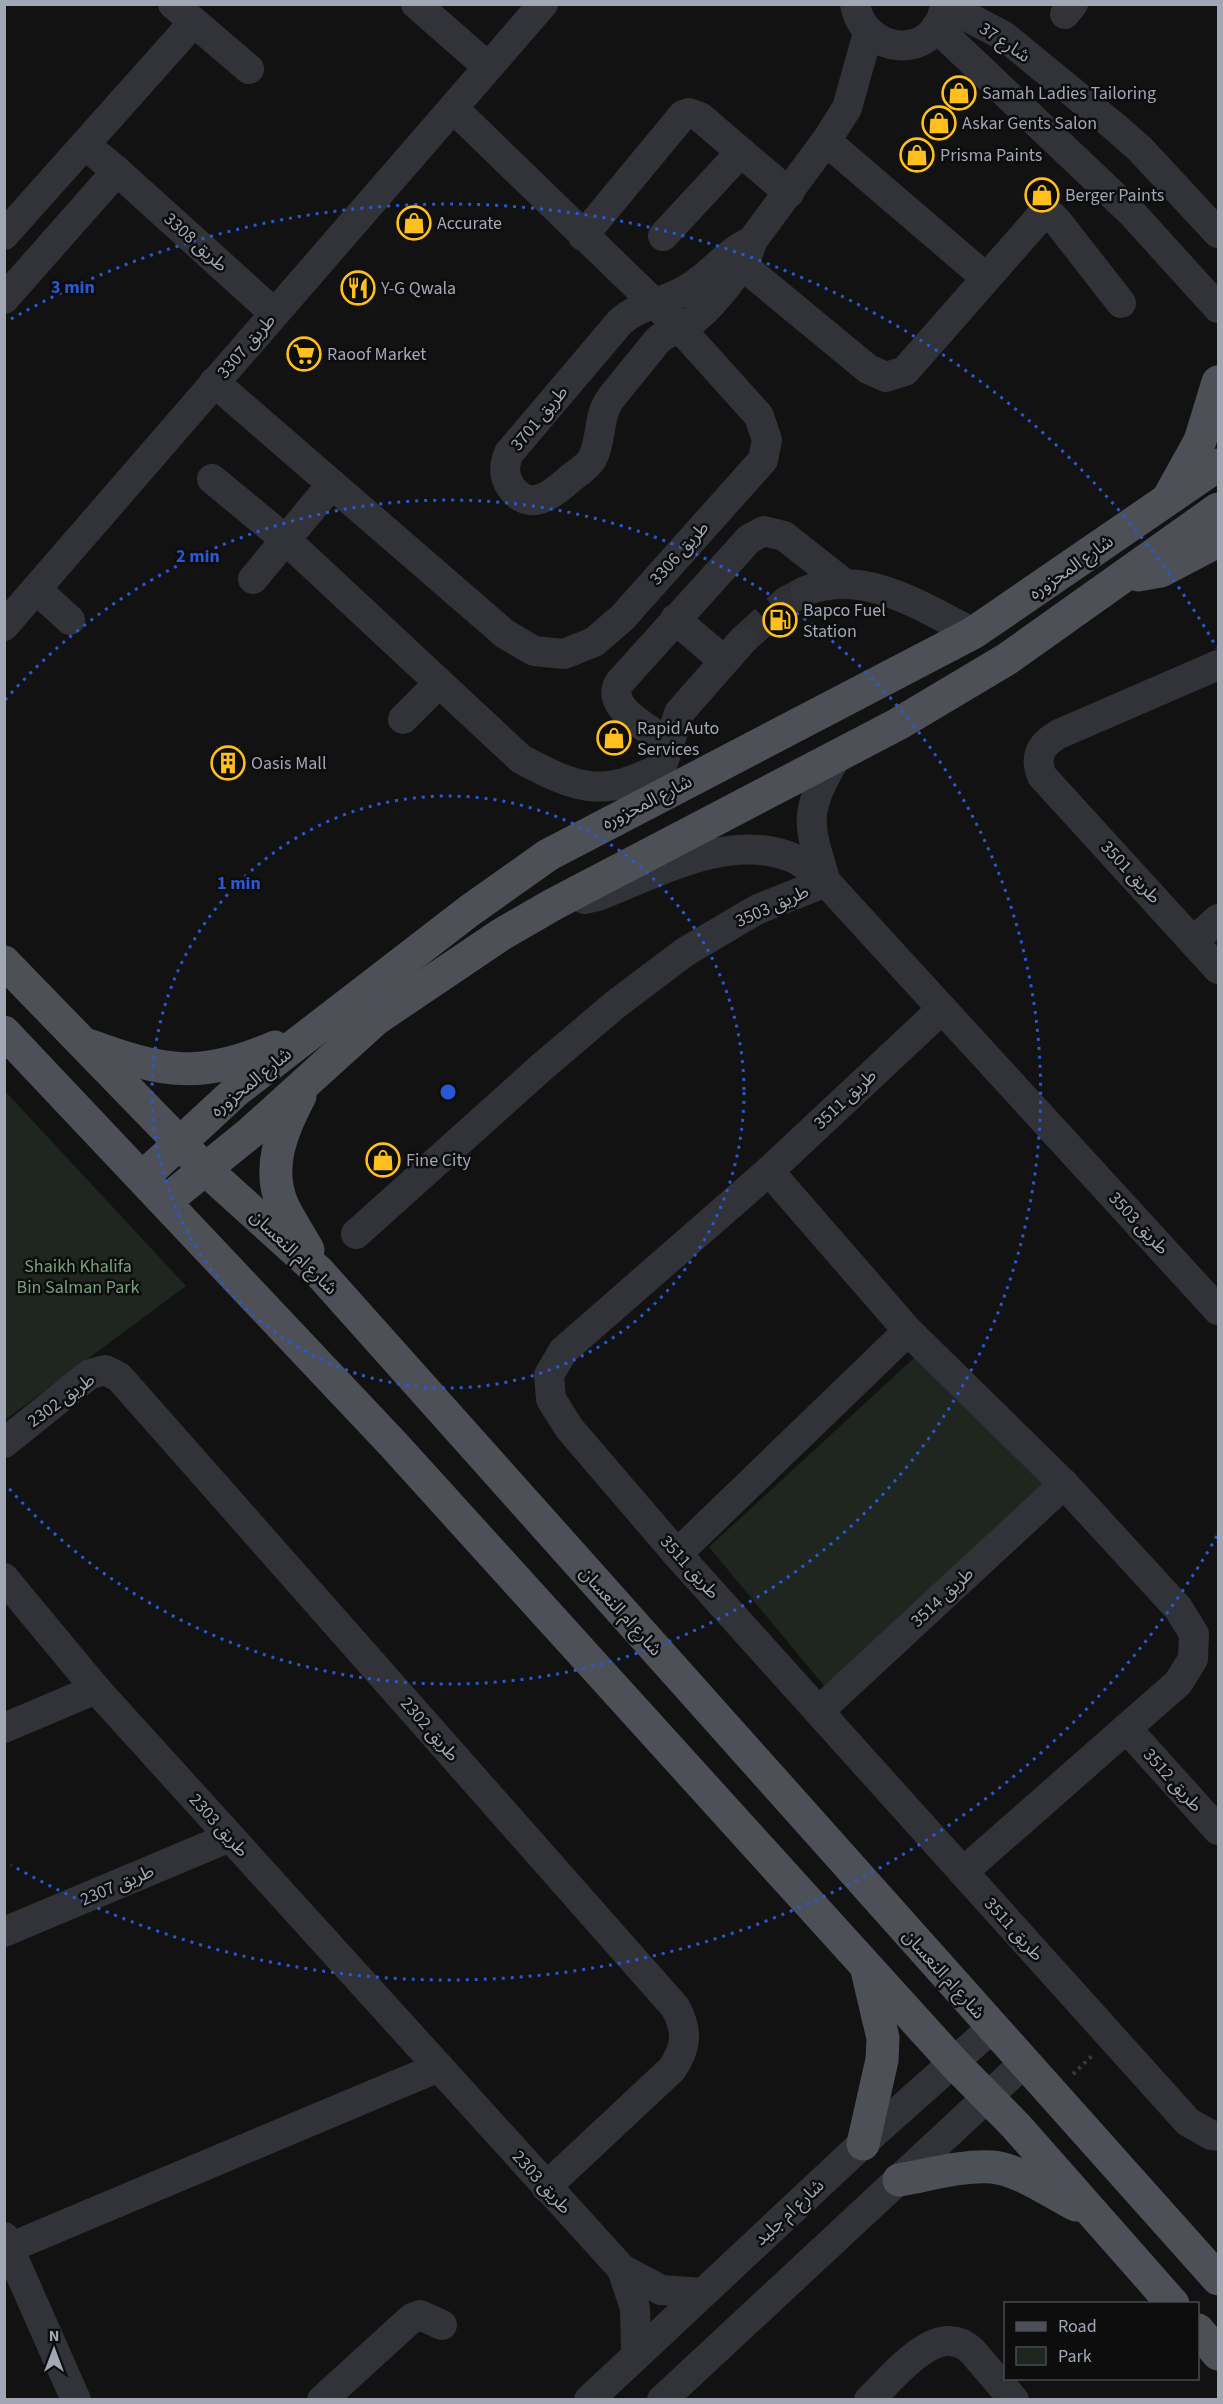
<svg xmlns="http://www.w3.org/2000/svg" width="1223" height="2404" font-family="'Source Sans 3','Noto Sans Arabic',sans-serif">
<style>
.green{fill:#1e261f}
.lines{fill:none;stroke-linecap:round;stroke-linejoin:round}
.minor-tunnel{stroke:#2f3033;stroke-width:30;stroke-dasharray:30 15;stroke-linecap:butt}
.path{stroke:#383a40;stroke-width:4;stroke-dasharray:3 4.5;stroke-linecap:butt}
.minor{stroke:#323339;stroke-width:30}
.major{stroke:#4e5058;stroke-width:33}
.ring{fill:none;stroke:#2a57d4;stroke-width:3;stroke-dasharray:3 6}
.labels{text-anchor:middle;stroke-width:5;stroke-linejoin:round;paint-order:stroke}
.street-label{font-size:18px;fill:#a2a7b5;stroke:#0d0d0e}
.poi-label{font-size:18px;fill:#a2a7b5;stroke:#0d0d0e;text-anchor:start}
.park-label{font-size:18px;fill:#77a27c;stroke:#0d0d0e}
.centre{fill:#2a57d4;stroke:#0d0d0e;stroke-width:3}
.ring-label{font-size:18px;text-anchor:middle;font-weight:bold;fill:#2a57d4;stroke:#0d0d0e;stroke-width:5;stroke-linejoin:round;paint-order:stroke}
</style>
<rect width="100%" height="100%" fill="#121213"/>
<g class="green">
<path d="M 4,1090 L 186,1286 L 5,1420 L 4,1420 Z"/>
<path d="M 926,1347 L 1049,1480 L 826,1688 L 709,1547 Z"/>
</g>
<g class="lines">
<path class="minor-tunnel" d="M 743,640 L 785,602 L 805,591"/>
<path class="path" d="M 1073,2074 L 1094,2054"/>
<g class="minor">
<path d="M 173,4 L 249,69"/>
<path d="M 416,4 L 488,67"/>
<path d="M 855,4 C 864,55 933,61 944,10"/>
<path d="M 945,5 L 1004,36 L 1115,127 L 1140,149 L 1218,233"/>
<path d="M 1065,14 L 1073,4"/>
<path d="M 936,27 L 1131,212 L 1218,308"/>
<path d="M 826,141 L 986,278"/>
<path d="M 85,145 L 117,171 L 274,313"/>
<path d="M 4,235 L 193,23"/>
<path d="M 583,236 L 683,115 L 689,113 L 700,117 L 789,193"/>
<path d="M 663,236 L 741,152"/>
<path d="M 752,241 C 749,262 708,312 689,323 C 678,329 666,332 657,341 C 642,360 626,379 611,398 C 597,416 603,439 592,459 C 588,466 579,472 572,477 C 555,492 530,515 511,487 C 503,476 504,465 509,453 L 620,322 C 639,305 662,303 684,291 C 709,278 726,252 752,241 Z"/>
<path d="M 752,241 L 826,141 L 847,108 L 868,33"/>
<path d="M 742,265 L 868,369 L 886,377 L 905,371 L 1041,216 L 1053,217 L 1057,221 L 1121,303"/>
<path d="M 4,299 L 117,171"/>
<path d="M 214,382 L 505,634 L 534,651 L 564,654 L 594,642 L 622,618 L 763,460 L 767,440 L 759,416 L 679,327 L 454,109"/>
<path d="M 212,479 L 286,540 L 521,759 C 579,790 602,798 662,767"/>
<path d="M 253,579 L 332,484"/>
<path d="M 36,589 L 70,620"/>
<path d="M 805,591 C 865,568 922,607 973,633"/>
<path d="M 675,619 L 724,661"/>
<path d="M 4,626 L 543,4"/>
<path d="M 1218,665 L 1059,734 C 1041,744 1034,756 1042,776 L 1218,969"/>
<path d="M 403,719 L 439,683"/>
<path d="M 668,743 C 650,729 605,708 619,683 L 749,539 L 764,531 L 784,536 L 845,584"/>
<path d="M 664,760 L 679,713 L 743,640"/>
<path d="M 826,882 C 808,823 803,814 835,759"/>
<path d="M 584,899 L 598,896 C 656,874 729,831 793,858 C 804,862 816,875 826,882 L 1218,1310"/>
<path d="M 1194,941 L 1218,919"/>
<path d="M 942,1009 L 769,1171 L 563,1351 L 549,1375 L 551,1399 L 569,1428 L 677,1554 L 1188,2122 L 1211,2135 L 1218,2136"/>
<path d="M 769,1171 L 908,1331 L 1064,1484 L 1178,1608 L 1194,1634 L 1193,1659 L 1178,1683 L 963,1872"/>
<path d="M 356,1234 L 543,1066 L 616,1004 L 685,952 L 758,909 L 826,882"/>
<path d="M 4,1443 L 90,1374 L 105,1370 L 119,1377 L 675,2007 C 688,2030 687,2047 672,2069 L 546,2187"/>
<path d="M 677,1554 L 908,1331"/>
<path d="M 4,1578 L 96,1689 L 622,2269 L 661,2290 L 702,2293"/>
<path d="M 819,1711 L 1064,1484"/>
<path d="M 4,1728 L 96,1689"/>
<path d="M 1128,1730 L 1218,1830"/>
<path d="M 4,1932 L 230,1837"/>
<path d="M 4,2237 L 76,2400"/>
<path d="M 9,2248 L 439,2067"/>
<path d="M 622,2269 L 635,2308 L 636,2353"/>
<path d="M 322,2400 L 412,2318 L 420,2315 L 442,2325"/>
<path d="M 589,2400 L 874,2133 L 992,2028"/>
<path d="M 662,2400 L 1024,2063"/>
<path d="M 869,2400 C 895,2376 937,2318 972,2351 L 1014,2400"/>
</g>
<g class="major">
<path d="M 1170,495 L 1200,441 L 1218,382"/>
<path d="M 1138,575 L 1161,571 L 1218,541"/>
<path d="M 4,962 L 204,1168 L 319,1272 L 1218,2279"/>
<path d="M 4,1032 L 393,1444 L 954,2063 L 1016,2126 L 1173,2304"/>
<path d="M 91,1046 C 164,1073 202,1079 275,1047"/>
<path d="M 300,1096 C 282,1130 266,1168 283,1206 C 290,1221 300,1235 308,1250"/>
<path d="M 143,1177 L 237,1090 L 469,911 L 548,855 L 973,633 L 1218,465"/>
<path d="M 166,1201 L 250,1133 L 376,1019 L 502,934 L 554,904 L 898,724 L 1007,659 L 1218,509"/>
<path d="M 863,2144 L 882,2060 L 883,2038 L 867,1970"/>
<path d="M 899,2180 C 929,2175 961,2165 992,2167 C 1021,2170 1050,2192 1076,2205"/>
<path d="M 1198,2330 L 1218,2354"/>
</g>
</g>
<g class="ring">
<circle cx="448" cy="1092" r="296"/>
<path d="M5 700A592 592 0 1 1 5 1484"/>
<path d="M1217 1536A888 888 0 0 1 11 1865M11 319A888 888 0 0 1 1217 648"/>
</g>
<defs>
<symbol id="shop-ring" viewBox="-11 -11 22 22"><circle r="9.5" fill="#0d0d0e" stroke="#ffbf1e" stroke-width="1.5"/><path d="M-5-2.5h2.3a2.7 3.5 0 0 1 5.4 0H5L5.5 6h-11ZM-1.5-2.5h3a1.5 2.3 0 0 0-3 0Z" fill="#ffbf1e"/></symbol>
<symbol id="restaurant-ring" viewBox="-11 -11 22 22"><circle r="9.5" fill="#0d0d0e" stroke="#ffbf1e" stroke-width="1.5"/><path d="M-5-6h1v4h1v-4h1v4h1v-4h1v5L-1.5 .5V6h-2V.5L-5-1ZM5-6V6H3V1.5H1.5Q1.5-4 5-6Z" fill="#ffbf1e"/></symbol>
<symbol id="supermarket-ring" viewBox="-11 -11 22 22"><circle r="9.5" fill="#0d0d0e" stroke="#ffbf1e" stroke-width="1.5"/><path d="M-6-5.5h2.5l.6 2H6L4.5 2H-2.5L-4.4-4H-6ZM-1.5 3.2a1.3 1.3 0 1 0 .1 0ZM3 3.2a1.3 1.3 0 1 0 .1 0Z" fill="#ffbf1e"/></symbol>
<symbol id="fuel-ring" viewBox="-11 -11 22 22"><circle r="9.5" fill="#0d0d0e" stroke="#ffbf1e" stroke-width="1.5"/><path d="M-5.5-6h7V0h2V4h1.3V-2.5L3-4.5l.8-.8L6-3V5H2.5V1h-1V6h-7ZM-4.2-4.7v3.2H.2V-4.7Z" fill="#ffbf1e"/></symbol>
<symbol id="building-ring" viewBox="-11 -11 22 22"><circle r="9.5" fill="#0d0d0e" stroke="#ffbf1e" stroke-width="1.5"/><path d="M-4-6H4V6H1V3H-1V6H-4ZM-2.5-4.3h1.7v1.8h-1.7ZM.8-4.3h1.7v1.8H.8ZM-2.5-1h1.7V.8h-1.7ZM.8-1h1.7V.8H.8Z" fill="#ffbf1e"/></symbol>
</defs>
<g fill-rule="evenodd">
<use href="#shop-ring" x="940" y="74" width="38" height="38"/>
<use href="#shop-ring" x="920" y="104" width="38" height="38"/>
<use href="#shop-ring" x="898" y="136" width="38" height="38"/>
<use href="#shop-ring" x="1023" y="176" width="38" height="38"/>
<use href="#shop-ring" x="395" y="204" width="38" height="38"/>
<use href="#restaurant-ring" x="339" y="269" width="38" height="38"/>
<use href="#supermarket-ring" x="285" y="335" width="38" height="38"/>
<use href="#fuel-ring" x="761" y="601" width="38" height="38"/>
<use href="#shop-ring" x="595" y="719" width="38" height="38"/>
<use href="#building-ring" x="209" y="744" width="38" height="38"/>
<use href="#shop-ring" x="364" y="1141" width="38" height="38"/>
</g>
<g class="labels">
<g class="street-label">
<text transform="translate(1005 42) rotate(34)" y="6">شارع 37</text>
<text transform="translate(196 242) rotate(42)" y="6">طريق 3308</text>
<text transform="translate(246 346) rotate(-49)" y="6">طريق 3307</text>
<text transform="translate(539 418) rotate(-50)" y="6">طريق 3701</text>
<text transform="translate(679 553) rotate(-48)" y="6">طريق 3306</text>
<text transform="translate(1071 567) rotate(-35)" y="6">شارع المحزوره</text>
<text transform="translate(647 802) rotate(-27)" y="6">شارع المحزوره</text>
<text transform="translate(1131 872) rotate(47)" y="6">طريق 3501</text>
<text transform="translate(772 906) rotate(-24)" y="6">طريق 3503</text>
<text transform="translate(251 1082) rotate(-39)" y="6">شارع المحزوره</text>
<text transform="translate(845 1099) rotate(-43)" y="6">طريق 3511</text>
<text transform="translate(1139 1223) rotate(47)" y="6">طريق 3503</text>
<text transform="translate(294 1252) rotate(44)" y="6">شارع ام النعسان</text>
<text transform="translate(61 1400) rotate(-36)" y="6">طريق 2302</text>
<text transform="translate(690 1567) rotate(48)" y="6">طريق 3511</text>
<text transform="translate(942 1597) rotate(-43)" y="6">طريق 3514</text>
<text transform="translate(621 1611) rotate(48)" y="6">شارع ام النعسان</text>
<text transform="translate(430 1729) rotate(49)" y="6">طريق 2302</text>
<text transform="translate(1173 1780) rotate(48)" y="6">طريق 3512</text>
<text transform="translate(219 1825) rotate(48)" y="6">طريق 2303</text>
<text transform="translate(117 1885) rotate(-23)" y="6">طريق 2307</text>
<text transform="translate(1014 1929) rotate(48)" y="6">طريق 3511</text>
<text transform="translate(944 1974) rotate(48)" y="6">شارع ام النعسان</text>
<text transform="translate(542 2182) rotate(48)" y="6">طريق 2303</text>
<text transform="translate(789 2212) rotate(-43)" y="6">شارع ام جليد</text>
</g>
<g class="poi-label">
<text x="982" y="99">Samah Ladies Tailoring</text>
<text x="962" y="129">Askar Gents Salon</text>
<text x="940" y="161">Prisma Paints</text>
<text x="1065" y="201">Berger Paints</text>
<text x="437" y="229">Accurate</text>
<text x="381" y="294">Y-G Qwala</text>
<text x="327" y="360">Raoof Market</text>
<text x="803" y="616">Bapco Fuel<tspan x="803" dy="21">Station</tspan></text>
<text x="637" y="734">Rapid Auto<tspan x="637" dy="21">Services</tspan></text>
<text x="251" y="769">Oasis Mall</text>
<text x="406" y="1166">Fine City</text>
</g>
<g class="park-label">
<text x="78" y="1272">Shaikh Khalifa<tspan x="78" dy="21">Bin Salman Park</tspan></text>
</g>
</g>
<circle cx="448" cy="1092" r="9" class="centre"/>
<g class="ring-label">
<text x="73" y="293">3 min</text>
<text x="198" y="562">2 min</text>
<text x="239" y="889">1 min</text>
</g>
<rect width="1223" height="2404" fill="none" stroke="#a2a7b5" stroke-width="12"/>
<rect x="1004" y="2302" width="195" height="78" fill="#0d0d0e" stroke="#494b51" stroke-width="1.5"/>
<rect x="1016" y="2322" width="30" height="9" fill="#4e5058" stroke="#494b51" stroke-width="1.5"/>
<text x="1058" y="2332" font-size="18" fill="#a2a7b5">Road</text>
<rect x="1016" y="2347" width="30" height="18" fill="#1e261f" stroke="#494b51" stroke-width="1.5"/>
<text x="1058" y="2362" font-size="18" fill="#a2a7b5">Park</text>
<g transform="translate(54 2350)" stroke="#0d0d0e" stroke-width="4.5" paint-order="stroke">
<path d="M0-4.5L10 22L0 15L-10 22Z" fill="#a2a7b5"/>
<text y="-9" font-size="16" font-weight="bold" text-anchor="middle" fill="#a2a7b5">N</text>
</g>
</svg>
